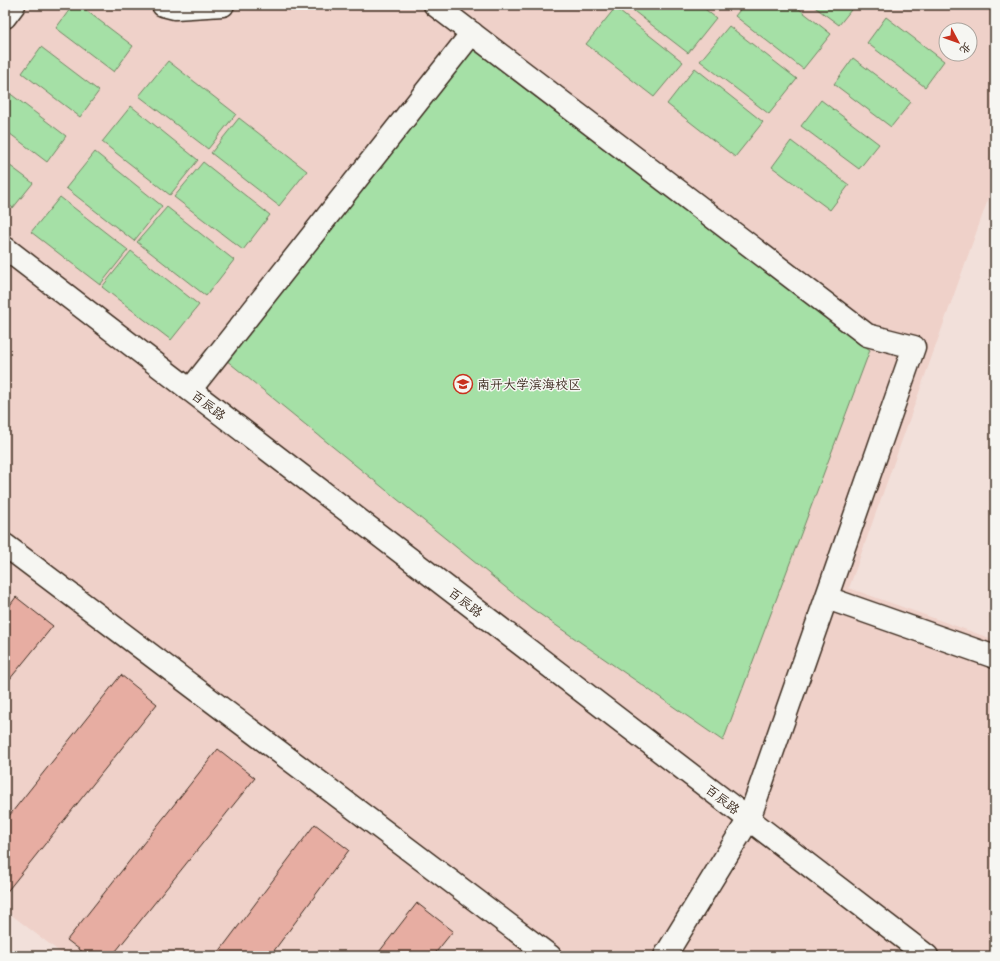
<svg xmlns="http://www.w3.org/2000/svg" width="1000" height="961" font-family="Kalam,'LXGW WenKai TC',sans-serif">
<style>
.built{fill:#efd1c9;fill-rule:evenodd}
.green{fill:#a5e0a6;stroke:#708562}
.building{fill:#e7ada2;stroke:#3b2a1e}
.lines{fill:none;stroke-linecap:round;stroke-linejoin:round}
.minor-casing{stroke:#3b2a1e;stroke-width:25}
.minor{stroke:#f6f6f2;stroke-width:22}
.labels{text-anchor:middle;stroke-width:3;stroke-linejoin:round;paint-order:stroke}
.poi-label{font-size:13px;fill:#3b2a1e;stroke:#f6f6f2;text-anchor:start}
.street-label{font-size:13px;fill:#3b2a1e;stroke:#f6f6f2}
</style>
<rect width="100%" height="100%" fill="#f2e0da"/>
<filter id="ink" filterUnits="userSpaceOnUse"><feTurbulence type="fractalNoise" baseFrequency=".025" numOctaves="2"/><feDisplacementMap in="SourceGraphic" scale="8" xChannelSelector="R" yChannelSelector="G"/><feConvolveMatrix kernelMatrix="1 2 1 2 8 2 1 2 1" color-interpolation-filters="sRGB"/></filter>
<g filter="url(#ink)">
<path class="built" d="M 5,5 L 995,5 L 995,180 L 849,588 L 995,640 L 995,956 L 65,956 L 5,910 ZM 946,30 L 970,30 L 970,54 L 946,54 Z"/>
<g class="green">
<path d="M 73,5 L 79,5 L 133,46 L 114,72 L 56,28 Z"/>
<path d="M 626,5 L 700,5 L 716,18 L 688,53 Z"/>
<path d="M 744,5 L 794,5 L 831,34 L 803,69 L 735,16 Z"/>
<path d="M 812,5 L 855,5 L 839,25 Z"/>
<path d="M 615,8 L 683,62 L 654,97 L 586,44 Z"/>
<path d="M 886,17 L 944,61 L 925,87 L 867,43 Z"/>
<path d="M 729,26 L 797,79 L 769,114 L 700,61 Z"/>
<path d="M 41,47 L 99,91 L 80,117 L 22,73 Z"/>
<path d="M 471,48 L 870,350 L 723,741 L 531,608 L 226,360 Z"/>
<path d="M 853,58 L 911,102 L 891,127 L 834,84 Z"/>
<path d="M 168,61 L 236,114 L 208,149 L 139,96 Z"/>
<path d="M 695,68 L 763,122 L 735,157 L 667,104 Z"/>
<path d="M 8,92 L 66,136 L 47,162 L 5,130 L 5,97 Z"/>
<path d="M 821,100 L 879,144 L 859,169 L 801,126 Z"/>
<path d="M 131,106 L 198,160 L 170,195 L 102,142 Z"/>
<path d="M 239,118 L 307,171 L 279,206 L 211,153 Z"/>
<path d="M 791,141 L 849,185 L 830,210 L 772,167 Z"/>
<path d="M 95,152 L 162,206 L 134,241 L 66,188 Z"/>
<path d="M 5,162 L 33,183 L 13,208 L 5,202 Z"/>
<path d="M 203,162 L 270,215 L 243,250 L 174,197 Z"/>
<path d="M 60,197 L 128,250 L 100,285 L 31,232 Z"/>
<path d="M 167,207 L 234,260 L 206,296 L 137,242 Z"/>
<path d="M 131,251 L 199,305 L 171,340 L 102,287 Z"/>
</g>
<g class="building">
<path d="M 16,597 L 53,626 L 5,685 L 5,612 Z"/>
<path d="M 121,675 L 157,704 L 5,894 L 5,821 Z"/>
<path d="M 218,749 L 255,778 L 112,956 L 88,956 L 67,940 Z"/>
<path d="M 315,824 L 349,850 L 270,956 L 216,956 Z"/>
<path d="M 417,903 L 453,931 L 433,956 L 376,956 Z"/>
</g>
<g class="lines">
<defs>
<g id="minor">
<path d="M 163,5 L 175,8 L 223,5"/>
<path d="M 435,5 L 867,335 L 914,347 L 749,819 L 665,956"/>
<path d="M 5,17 L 14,5"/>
<path d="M 5,248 L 927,956"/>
<path d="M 190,390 L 472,33"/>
<path d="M 5,545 L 550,956"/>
<path d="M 827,598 L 995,657"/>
</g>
</defs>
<use href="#minor" class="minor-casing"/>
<use href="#minor" class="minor"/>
</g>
</g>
<defs>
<symbol id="university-ring" viewBox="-11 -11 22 22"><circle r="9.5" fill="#f6f6f2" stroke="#c8321e" stroke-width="1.5"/><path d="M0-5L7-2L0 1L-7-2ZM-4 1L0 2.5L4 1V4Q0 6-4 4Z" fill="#c8321e"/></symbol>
</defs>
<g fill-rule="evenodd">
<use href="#university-ring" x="452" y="373" width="22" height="22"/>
</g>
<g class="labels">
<g class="poi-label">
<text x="477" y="389">南开大学滨海校区</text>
</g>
<g class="street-label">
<text transform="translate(209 405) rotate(38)" y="5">百辰路</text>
<text transform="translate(466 602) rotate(38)" y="5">百辰路</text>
<text transform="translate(723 799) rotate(38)" y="5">百辰路</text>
</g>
</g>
<rect width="1000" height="961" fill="none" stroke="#f6f6f2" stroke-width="20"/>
<rect x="10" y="10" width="980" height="941" fill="none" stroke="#3b2a1e" stroke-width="1.5" filter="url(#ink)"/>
<g transform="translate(958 42) rotate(131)"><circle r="19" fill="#f6f6f2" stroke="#aba49d"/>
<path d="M0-3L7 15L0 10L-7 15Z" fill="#c8321e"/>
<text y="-6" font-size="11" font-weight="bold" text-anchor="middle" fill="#3b2a1e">北</text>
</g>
</svg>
